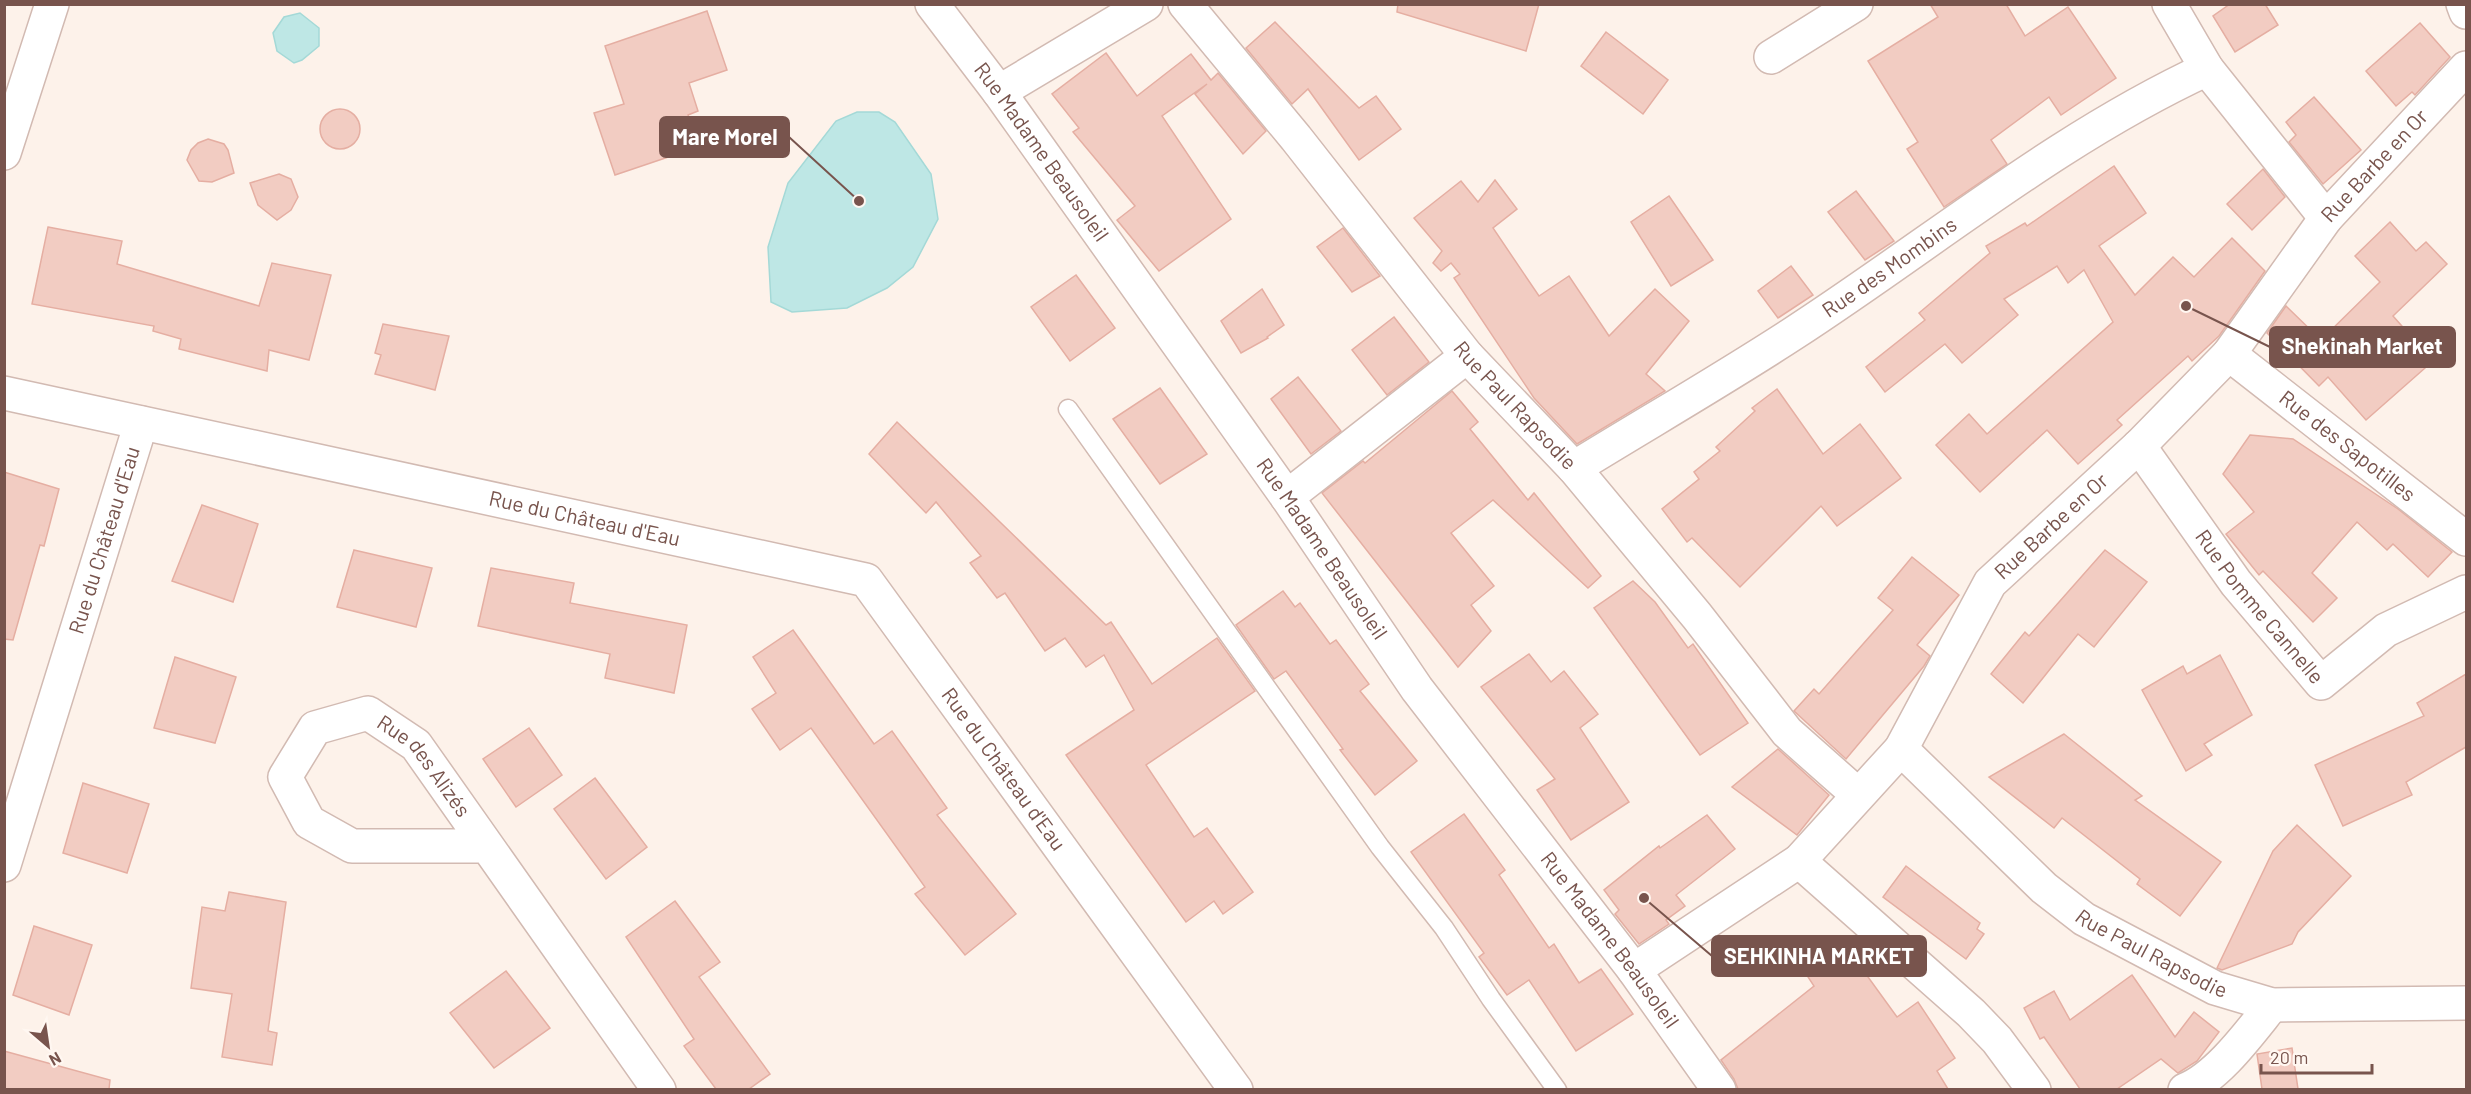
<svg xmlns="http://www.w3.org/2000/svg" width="2471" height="1094" font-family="Barlow,sans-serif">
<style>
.water{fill:#bee7e5;stroke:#a4d9d7;stroke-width:1.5}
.building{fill:#f2ccc2;stroke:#e5aea2;stroke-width:1.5}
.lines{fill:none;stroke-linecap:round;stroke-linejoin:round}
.service-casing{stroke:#d2bab2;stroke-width:21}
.minor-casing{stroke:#d2bab2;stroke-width:36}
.service{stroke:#fff;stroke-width:18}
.minor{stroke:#fff;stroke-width:33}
.labels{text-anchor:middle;stroke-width:6;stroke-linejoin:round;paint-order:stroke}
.street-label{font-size:21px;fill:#78544d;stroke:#fff7f1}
.leader{fill:none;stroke:#78544d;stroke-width:2}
.callout-dot{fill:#78544d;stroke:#fff7f1;stroke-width:2}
.callout{fill:#78544d;stroke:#78544d;stroke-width:2}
.callout-label{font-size:22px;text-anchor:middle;font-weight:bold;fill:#fff}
</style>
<rect width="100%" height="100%" fill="#fdf2ea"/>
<g class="water">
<path d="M 300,13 L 319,28 L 319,46 L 302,60 L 294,63 L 277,51 L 273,33 L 284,17 Z"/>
<path d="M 857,112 L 879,112 L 895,122 L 931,174 L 938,219 L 913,267 L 887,288 L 847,308 L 792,312 L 771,302 L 768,247 L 788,183 L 836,121 Z"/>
</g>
<g class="building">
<path d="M 1398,4 L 1539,4 L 1526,51 L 1397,12 Z"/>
<path d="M 1930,4 L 2006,4 L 2025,36 L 2068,7 L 2116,78 L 2061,115 L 2049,97 L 1991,140 L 2007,164 L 1944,207 L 1907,149 L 1918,142 L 1868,61 L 1938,17 Z"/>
<path d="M 2230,4 L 2265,4 L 2278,25 L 2235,52 L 2213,16 Z"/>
<path d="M 707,11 L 727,70 L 689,83 L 698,111 L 688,115 L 698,147 L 615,175 L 594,113 L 624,104 L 605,46 Z"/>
<path d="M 1275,22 L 1359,108 L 1376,96 L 1401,129 L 1359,160 L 1308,89 L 1292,104 L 1246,48 Z"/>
<path d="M 2420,23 L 2450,57 L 2415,95 L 2412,92 L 2396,106 L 2366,71 Z"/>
<path d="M 1606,32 L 1668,80 L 1643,114 L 1581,66 Z"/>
<path d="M 1106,53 L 1137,96 L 1191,54 L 1211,80 L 1218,73 L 1266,131 L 1243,154 L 1195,94 L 1207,84 L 1162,116 L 1231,219 L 1159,271 L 1117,220 L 1135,206 L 1073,132 L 1079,128 L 1052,94 Z"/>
<path d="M 2314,97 L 2361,150 L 2323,184 L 2289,142 L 2296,135 L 2286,122 Z"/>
<circle cx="340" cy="129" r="20"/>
<path d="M 208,139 L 224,144 L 228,150 L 234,173 L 212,182 L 199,181 L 187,160 L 191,150 L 198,143 Z"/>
<path d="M 2114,166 L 2146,213 L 2099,246 L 2135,295 L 2173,257 L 2194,277 L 2232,238 L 2265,271 L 2219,336 L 2192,361 L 2188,356 L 2117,420 L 2122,425 L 2078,464 L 2047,430 L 1980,492 L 1936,445 L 1969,414 L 1987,434 L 2113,322 L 2084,270 L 2068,283 L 2057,266 L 2004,299 L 2018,315 L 1962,363 L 1945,344 L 1885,392 L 1866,367 L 1925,320 L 1919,313 L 1990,253 L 1986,246 L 2025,223 L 2027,226 Z"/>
<path d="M 2263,169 L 2285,197 L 2252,230 L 2227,204 Z"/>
<path d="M 279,174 L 291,179 L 298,197 L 291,210 L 277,220 L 258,205 L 250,183 Z"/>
<path d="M 1495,180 L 1517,209 L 1493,228 L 1539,296 L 1569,276 L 1609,336 L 1655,289 L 1689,321 L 1646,374 L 1665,391 L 1577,444 L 1534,398 L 1454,278 L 1460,274 L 1451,263 L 1441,271 L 1433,263 L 1442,251 L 1414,218 L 1461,181 L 1478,202 Z"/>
<path d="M 1856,191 L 1894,241 L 1865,260 L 1828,212 Z"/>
<path d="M 1669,196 L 1713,260 L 1671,286 L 1631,222 Z"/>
<path d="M 2390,222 L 2416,251 L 2426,242 L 2447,264 L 2393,316 L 2433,361 L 2366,420 L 2328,377 L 2319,386 L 2267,333 L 2286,306 L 2321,340 L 2380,282 L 2355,256 Z"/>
<path d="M 48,227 L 122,241 L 117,264 L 259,306 L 272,263 L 331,275 L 309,360 L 269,350 L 267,371 L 179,349 L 181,339 L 153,331 L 154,326 L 32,304 Z"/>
<path d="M 1343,228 L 1380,276 L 1352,292 L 1317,247 Z"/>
<path d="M 1791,266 L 1813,295 L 1778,318 L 1758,291 Z"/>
<path d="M 1076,275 L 1115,328 L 1070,361 L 1031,307 Z"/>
<path d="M 1262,289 L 1284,325 L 1267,337 L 1268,338 L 1241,353 L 1221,321 Z"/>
<path d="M 1394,317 L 1429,362 L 1387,395 L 1352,350 Z"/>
<path d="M 383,324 L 449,336 L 435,390 L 375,374 L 381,355 L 375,353 Z"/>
<path d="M 1298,377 L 1341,431 L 1311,454 L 1271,399 Z"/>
<path d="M 1160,388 L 1207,454 L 1160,484 L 1113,419 Z"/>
<path d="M 1777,389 L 1823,454 L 1860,424 L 1901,478 L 1837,526 L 1821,506 L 1740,587 L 1692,538 L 1687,542 L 1662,509 L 1699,479 L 1694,472 L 1720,451 L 1716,447 L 1755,411 L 1752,408 Z"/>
<path d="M 1452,391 L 1478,422 L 1470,429 L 1528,500 L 1534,493 L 1601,576 L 1588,588 L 1493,500 L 1451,533 L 1494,586 L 1471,605 L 1491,631 L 1458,667 L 1322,493 L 1363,461 L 1365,463 Z"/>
<path d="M 897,422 L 1106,625 L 1111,622 L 1152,684 L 1217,638 L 1255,691 L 1146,765 L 1194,837 L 1207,828 L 1253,892 L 1223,914 L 1214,901 L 1186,922 L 1066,755 L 1134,710 L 1104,655 L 1086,667 L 1065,638 L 1045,651 L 1005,593 L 997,598 L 970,563 L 981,556 L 936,502 L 926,513 L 869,454 Z"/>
<path d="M 2250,435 L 2293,439 L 2398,509 L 2452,552 L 2428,577 L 2393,544 L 2387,550 L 2357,522 L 2312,573 L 2337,598 L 2313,622 L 2263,571 L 2259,575 L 2226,534 L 2254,512 L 2223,474 Z"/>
<path d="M 4,472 L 59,489 L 44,546 L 40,545 L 13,640 L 4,639 Z"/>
<path d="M 202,505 L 258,524 L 233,602 L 172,581 Z"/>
<path d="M 354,550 L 432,568 L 416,627 L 337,607 Z"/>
<path d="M 2105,550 L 2147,582 L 2094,647 L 2078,634 L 2023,703 L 1991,674 L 2025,632 L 2029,636 Z"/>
<path d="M 1912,557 L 1959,595 L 1917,645 L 1930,656 L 1924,666 L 1846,759 L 1794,711 L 1814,689 L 1819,694 L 1893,610 L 1878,598 Z"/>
<path d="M 491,568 L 574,583 L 570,603 L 687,625 L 674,693 L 605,678 L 610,654 L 478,626 Z"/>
<path d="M 1633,581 L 1655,602 L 1688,648 L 1693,644 L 1748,723 L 1700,755 L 1594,608 Z"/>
<path d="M 1283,591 L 1295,607 L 1300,603 L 1330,644 L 1336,640 L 1369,684 L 1360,691 L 1417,761 L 1375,795 L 1340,750 L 1343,749 L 1286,671 L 1274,679 L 1236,625 Z"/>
<path d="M 793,630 L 874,744 L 892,731 L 947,808 L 937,815 L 1016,914 L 965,955 L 915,894 L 925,887 L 811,728 L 780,750 L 752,709 L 776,693 L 753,657 Z"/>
<path d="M 1529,654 L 1551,682 L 1564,671 L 1598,714 L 1580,728 L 1629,802 L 1571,840 L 1537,790 L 1555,779 L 1481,687 Z"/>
<path d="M 2220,655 L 2252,715 L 2204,744 L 2212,755 L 2186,771 L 2142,690 L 2183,666 L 2187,674 Z"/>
<path d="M 175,657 L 236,677 L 215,743 L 154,728 Z"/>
<path d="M 2466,674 L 2466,747 L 2406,782 L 2412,795 L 2343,826 L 2315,765 L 2424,716 L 2417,703 Z"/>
<path d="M 529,728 L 562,775 L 516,807 L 483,759 Z"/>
<path d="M 2064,734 L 2142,796 L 2135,800 L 2221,862 L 2180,916 L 2137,884 L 2140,879 L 2062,818 L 2054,828 L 1989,777 Z"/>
<path d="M 1778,749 L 1829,795 L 1797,835 L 1732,787 Z"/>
<path d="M 595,778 L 647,847 L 606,879 L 554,809 Z"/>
<path d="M 83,783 L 149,804 L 127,873 L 63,853 Z"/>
<path d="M 1464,814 L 1505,870 L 1499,875 L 1549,948 L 1554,944 L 1579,983 L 1601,969 L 1633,1014 L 1576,1051 L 1529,980 L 1507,995 L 1479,957 L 1484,953 L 1411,852 Z"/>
<path d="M 1707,815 L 1735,849 L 1676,895 L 1685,906 L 1666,920 L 1669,924 L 1639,944 L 1615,914 L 1619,910 L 1604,890 L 1659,846 L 1660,848 Z"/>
<path d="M 2297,825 L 2351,876 L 2298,932 L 2292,944 L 2222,970 L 2217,968 L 2273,851 Z"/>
<path d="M 1906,866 L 1980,923 L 1977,929 L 1984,934 L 1966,959 L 1883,897 Z"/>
<path d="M 229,892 L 286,902 L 268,1031 L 277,1033 L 272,1065 L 222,1057 L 232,994 L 191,988 L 202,907 L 225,911 Z"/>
<path d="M 675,901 L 720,962 L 699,977 L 770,1074 L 749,1089 L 716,1089 L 684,1046 L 694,1039 L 626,937 Z"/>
<path d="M 34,926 L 92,945 L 69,1015 L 13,995 Z"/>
<path d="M 1847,948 L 1897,1017 L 1918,1002 L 1955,1058 L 1937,1071 L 1948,1089 L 1738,1089 L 1734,1079 L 1721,1060 L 1814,986 L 1808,977 Z"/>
<path d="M 506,971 L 550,1028 L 494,1068 L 450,1013 Z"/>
<path d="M 2132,975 L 2175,1037 L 2194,1012 L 2219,1032 L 2197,1061 L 2178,1073 L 2161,1059 L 2117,1089 L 2080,1089 L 2044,1037 L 2040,1039 L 2024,1008 L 2054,991 L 2070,1020 Z"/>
<path d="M 2292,1048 L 2298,1089 L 2262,1089 L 2257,1054 Z"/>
<path d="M 4,1051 L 110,1080 L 109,1089 L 4,1089 Z"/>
</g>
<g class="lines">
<defs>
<path id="service" d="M 1068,409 L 1380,847 L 1444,928 L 1491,999 L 1557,1090"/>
<g id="minor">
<path id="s1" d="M 932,4 L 999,92 L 1287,497 L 1417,689 L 1634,970 L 1719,1090"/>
<path id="s2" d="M 1185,4 L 1296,138 L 1467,356 L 1574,468 L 1697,616 L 1787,732 L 1857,794"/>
<path d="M 2169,4 L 2207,69 L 2326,218"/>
<path d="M 2463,4 L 2466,12"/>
<path d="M 1771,57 L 1856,4"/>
<path d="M 999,92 L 1146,4"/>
<path d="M 4,153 L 52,4"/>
<path id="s3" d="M 2229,354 L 2466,539"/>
<path id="s4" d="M 4,393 L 866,580 L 1236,1090"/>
<path id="s5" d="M 2139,446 L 2236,583 L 2321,683 L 2386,630 L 2466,592"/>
<path id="s6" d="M 1574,468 C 1647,423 1722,380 1794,333 C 1931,244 2058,138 2207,69"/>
<path d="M 1287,497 L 1467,356"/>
<path id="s7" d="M 1901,749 L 2044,888 L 2084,919 L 2215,988 L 2272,1005 L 2466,1003"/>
<path id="s8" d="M 487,846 L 352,846 L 309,822 L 285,777 L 315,728 L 368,713 L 416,745 L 659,1090"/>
<path d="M 1799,861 L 1971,1013 L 1997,1040 L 2034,1090"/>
<path id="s9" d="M 4,865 L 141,423"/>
<path id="s10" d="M 1634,970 L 1799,861 L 1901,749 L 1990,583 L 2139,446 L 2229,354 L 2326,218 L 2466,68"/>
<path d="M 2185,1090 C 2218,1077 2250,1032 2272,1005"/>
</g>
</defs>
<use href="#service" class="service-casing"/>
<use href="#minor" class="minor-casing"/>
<use href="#service" class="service"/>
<use href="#minor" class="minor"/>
</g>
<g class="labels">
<g class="street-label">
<text dy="7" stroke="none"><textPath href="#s1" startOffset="184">Rue Madame Beausoleil</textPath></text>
<text dy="7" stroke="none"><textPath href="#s10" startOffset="1107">Rue Barbe en Or</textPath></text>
<text dy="7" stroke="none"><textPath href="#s6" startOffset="374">Rue des Mombins</textPath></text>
<text dy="7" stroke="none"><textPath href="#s2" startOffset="520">Rue Paul Rapsodie</textPath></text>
<text dy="7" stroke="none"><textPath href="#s3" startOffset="150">Rue des Sapotilles</textPath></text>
<text dy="7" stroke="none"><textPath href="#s4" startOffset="594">Rue du Château d'Eau</textPath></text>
<text dy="7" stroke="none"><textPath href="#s10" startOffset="621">Rue Barbe en Or</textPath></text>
<text dy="7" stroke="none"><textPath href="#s9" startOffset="340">Rue du Château d'Eau</textPath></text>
<text dy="7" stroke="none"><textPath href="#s1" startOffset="670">Rue Madame Beausoleil</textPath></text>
<text dy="7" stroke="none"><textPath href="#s5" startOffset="201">Rue Pomme Cannelle</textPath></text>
<text dy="7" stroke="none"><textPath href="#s8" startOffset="426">Rue des Alizés</textPath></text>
<text dy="7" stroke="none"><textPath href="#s4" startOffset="1116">Rue du Château d'Eau</textPath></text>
<text dy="7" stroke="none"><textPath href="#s1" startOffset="1156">Rue Madame Beausoleil</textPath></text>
<text dy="7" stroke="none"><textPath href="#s7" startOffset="326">Rue Paul Rapsodie</textPath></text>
</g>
</g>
<path class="leader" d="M859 201L789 137M2186 306L2270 347M1644 898L1712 956"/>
<g class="callout-dot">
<circle cx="859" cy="201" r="6"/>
<circle cx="2186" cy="306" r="6"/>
<circle cx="1644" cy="898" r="6"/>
</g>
<g class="callout">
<rect x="660" y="117" width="129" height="40" rx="6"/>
<rect x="2270" y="327" width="185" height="40" rx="6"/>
<rect x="1712" y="936" width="214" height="40" rx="6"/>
</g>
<g class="callout-label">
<text x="725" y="145">Mare Morel</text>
<text x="2362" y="354">Shekinah Market</text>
<text x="1819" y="964">SEHKINHA MARKET</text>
</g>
<rect width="2471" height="1094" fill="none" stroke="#78544d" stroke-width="12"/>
<g transform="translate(48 1046) rotate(151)" stroke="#fff7f1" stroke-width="4.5" paint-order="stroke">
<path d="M0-4.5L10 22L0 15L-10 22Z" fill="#78544d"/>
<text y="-9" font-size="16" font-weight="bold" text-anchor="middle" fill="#78544d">N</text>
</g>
<path d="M2261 1064v9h111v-9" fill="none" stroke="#78544d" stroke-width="3"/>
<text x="2270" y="1064" font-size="18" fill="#78544d" stroke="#fff7f1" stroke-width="4.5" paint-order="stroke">20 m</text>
</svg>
